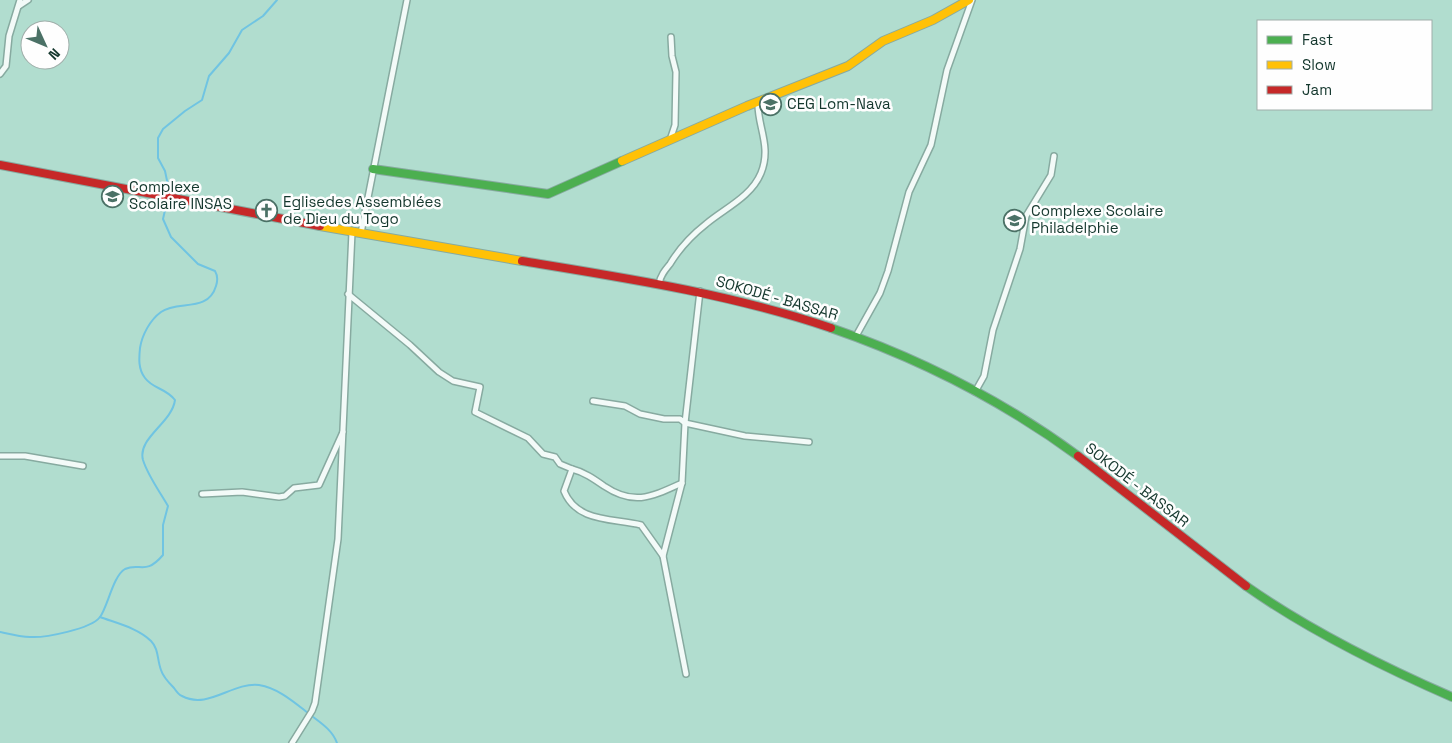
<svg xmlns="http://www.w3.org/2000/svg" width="1452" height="743" font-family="'Space Grotesk',sans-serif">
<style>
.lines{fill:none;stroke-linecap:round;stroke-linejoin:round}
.stream{stroke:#70c4e2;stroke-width:2}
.street-casing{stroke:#87aaa0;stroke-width:8}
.fast-casing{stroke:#87aaa0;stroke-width:10}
.slow-casing{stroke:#87aaa0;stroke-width:10}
.jam-casing{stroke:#87aaa0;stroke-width:10}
.street{stroke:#f3faf8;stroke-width:5}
.fast{stroke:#4caf50;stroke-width:8}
.slow{stroke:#ffc107;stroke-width:8}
.jam{stroke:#c62828;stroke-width:8}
.labels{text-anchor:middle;stroke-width:5;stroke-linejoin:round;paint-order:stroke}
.poi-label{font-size:15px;fill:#14372d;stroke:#fefefe;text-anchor:start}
.street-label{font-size:15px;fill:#14372d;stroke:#fefefe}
</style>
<rect width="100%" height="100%" fill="#b1ddcf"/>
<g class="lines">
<g class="stream">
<path d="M 169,190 L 165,171 L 158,158 L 158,138 L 163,129 L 185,111 L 202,100 L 209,76 L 229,53 L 242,30 L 263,16 L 277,0"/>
<path d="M 100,617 C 116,623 138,628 151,641 C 159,649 157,660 161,670 C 163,677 169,683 174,688 C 176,691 179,695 182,696 C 208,710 232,682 259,685 C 278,688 294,702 308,713 C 319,722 332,729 337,743"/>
<path d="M 0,632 C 9,634 21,637 30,637 C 45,638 91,629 100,617 C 108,606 113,576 125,569 C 140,562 145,576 163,555 L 163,525 L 168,506 C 160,492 148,476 143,460 C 137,438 172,423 175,400 C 166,388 153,389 145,378 C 138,369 139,358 140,348 C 142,335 150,320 161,312 C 178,300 208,313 216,286 C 218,280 218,276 215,271 L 198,264 L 171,237 L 163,219 L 166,206"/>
</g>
<defs>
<g id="street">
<path d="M 19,6 L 28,0"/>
<path d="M 0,74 L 6,66 L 9,36 L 20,0"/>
<path d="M 670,140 L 675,125 L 676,72 L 672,56 L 671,37"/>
<path d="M 361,233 L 407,0"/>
<path d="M 659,284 C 660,276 665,270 670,264 C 679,249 692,235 706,224 C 725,208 751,197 761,173 C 772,146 757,126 758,102"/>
<path d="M 348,294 L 410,345 L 439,372 L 453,381 L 480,387 L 475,412 L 528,438 L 543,454 L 555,457 L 560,464 L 572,469 L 564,491 C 577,523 613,518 641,525 L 663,556 L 686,674"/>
<path d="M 856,336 L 880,293 L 888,271 L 909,192 L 931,145 L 947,70 L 972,0"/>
<path d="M 975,392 L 984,376 L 993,330 L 1020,249 L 1026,216 L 1051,175 L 1054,156"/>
<path d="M 593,401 L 625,406 L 640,414 L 664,419 L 680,419 L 685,423 L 745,436 L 809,442"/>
<path d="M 0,456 L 25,456 L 83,466"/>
<path d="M 572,469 C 584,472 594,479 604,486 C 634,506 651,497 682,483"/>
<path d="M 202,494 L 242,492 L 279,497 L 285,496 L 294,488 L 319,485 L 343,432"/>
<path d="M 663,556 L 682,483 L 685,423 L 700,291"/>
<path d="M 292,743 L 312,711 L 315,703 L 338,539 L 352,232"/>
</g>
<g id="fast">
<path d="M 373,169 L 548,194 L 622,161"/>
<path d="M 831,328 C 918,358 1003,401 1078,456"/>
<path d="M 1246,586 C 1310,631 1381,666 1452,697"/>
</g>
<g id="slow">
<path d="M 622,161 L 747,106 L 848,66 L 883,41 L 933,20 L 969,0"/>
<path d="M 320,226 L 522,261"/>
</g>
<g id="jam">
<path d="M 0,165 L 320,226"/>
<path d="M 522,261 C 626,278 731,294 831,328"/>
<path d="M 1078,456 L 1246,586"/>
</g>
</defs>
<use href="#street" class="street-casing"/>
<use href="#fast" class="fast-casing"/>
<use href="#slow" class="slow-casing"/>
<use href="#jam" class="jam-casing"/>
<use href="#street" class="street"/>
<use href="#fast" class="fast"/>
<use href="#slow" class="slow"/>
<use href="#jam" class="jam"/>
</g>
<defs>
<symbol id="school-ring" viewBox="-11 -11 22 22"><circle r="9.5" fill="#fefefe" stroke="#4b7166" stroke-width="1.5"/><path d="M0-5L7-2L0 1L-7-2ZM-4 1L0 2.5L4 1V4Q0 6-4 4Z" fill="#4b7166"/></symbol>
<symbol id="church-ring" viewBox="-11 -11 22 22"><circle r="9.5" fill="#fefefe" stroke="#4b7166" stroke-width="1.5"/><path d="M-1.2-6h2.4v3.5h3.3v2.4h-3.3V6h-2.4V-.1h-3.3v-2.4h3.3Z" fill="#4b7166"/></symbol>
</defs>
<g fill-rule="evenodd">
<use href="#school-ring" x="758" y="92" width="25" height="25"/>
<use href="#school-ring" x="100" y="184" width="25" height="25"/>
<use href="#church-ring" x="254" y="198" width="25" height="25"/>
<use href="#school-ring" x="1002" y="208" width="25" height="25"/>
</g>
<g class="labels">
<g class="poi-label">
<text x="787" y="109">CEG Lom-Nava</text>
<text x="129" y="192">Complexe<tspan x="129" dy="17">Scolaire INSAS</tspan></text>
<text x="283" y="207">Eglisedes Assemblées<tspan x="283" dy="17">de Dieu du Togo</tspan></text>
<text x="1031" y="216">Complexe Scolaire<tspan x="1031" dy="17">Philadelphie</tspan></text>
</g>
<g class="street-label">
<text transform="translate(777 298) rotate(16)" y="5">SOKODÉ - BASSAR</text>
<text transform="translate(1137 485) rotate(38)" y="5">SOKODÉ - BASSAR</text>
</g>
</g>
<rect x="1257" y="20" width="175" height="90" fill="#fefefe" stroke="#a0aeaa"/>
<rect x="1267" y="36" width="25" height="8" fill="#4caf50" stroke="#a0aeaa"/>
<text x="1302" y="45" font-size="15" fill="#14372d">Fast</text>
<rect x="1267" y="61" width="25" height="8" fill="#ffc107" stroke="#a0aeaa"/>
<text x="1302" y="70" font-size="15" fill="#14372d">Slow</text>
<rect x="1267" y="86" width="25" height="8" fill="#c62828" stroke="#a0aeaa"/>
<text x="1302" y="95" font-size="15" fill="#14372d">Jam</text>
<g transform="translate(45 45) rotate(134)"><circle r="24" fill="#fefefe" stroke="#a0aeaa"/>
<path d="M0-4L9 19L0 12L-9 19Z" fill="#4b7166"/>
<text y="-8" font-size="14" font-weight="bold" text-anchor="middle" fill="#14372d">N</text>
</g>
</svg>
